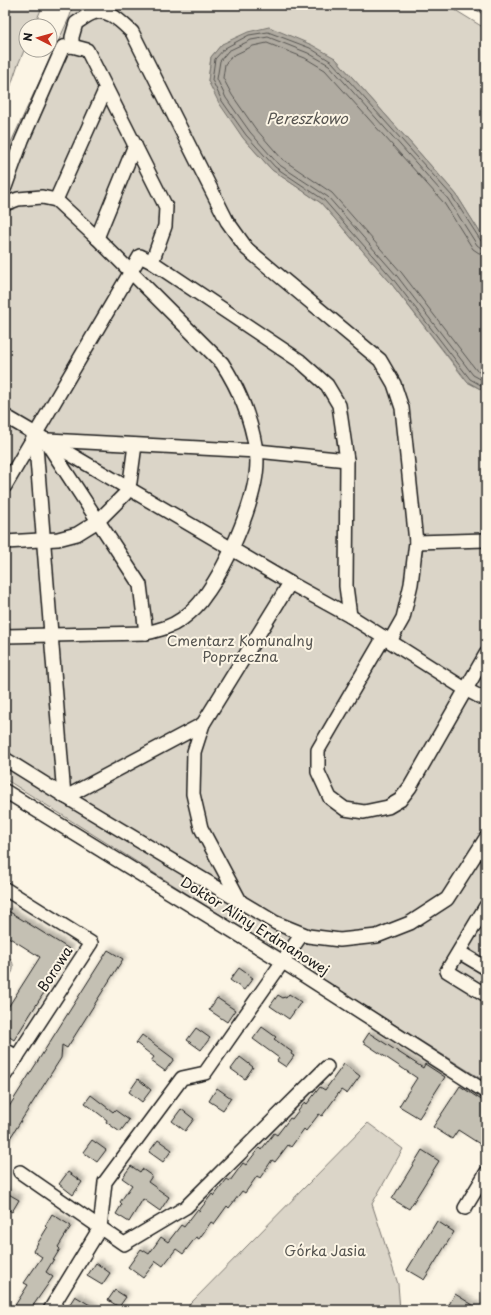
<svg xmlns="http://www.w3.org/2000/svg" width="491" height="1315" font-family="'Playpen Sans',sans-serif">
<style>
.green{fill:#dbd5c8;stroke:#7c7872}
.water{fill:#b0aba1;stroke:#75726c}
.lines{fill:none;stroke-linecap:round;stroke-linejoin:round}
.shore{stroke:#575551;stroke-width:1}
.building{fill:#c4c0b3;stroke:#1c1c1c;filter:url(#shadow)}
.minor-casing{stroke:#1c1c1c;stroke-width:16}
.minor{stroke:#fcf5e5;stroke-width:13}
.labels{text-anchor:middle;stroke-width:4;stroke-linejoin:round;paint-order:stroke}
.park-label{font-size:14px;fill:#555450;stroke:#fcf5e5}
.street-label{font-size:14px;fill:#1c1c1c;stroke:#fcf5e5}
.water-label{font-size:15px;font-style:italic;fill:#575551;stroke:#fcf5e5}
</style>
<defs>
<filter id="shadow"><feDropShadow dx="3.5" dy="-3.5" stdDeviation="2" flood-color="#0004"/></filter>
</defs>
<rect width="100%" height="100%" fill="#fcf5e5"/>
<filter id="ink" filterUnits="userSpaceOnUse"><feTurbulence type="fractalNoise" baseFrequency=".025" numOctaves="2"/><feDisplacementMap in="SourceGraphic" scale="8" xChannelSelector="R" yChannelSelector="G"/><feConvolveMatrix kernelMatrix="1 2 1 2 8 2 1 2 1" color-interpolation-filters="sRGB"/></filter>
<g filter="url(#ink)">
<g class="green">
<path d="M 5,5 L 43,5 L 34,26 L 26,26 L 26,46 L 17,67 L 5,103 Z"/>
<path d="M 73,5 L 447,5 L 486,29 L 486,242 L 456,194 L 335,58 L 222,44 L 211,57 L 208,81 L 243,138 L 272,170 L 321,203 L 390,282 L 467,382 L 486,392 L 486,1082 L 5,779 L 5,155 L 70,16 Z"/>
<path d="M 468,5 L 486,5 L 486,16 Z"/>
<path d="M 5,955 C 16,960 16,974 5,979 Z"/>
<path d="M 368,1123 L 403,1149 L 372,1204 L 398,1284 L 400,1310 L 197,1310 L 189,1305 Z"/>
</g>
<path class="water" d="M 269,27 L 312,45 L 335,58 L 456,194 L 486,242 L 486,392 L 468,382 L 390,282 L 321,203 L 272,170 L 243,138 L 219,103 L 208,81 L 211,57 L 222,44 L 248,32 Z"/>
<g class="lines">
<g class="shore">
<path d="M 486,243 L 481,241 L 452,196 L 332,62 L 310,48 L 268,32 L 249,35 L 225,48 L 215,59 L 212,80 L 222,101 L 246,135 L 275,167 L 324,200 L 393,279 L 470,379 L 486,388"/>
<path d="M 486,248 L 481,248 L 477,245 L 448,199 L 329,65 L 308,53 L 268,37 L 251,40 L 228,51 L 220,61 L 217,79 L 226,98 L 250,132 L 278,164 L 328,197 L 397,276 L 473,375 L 486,382"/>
<path d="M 486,254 L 479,253 L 473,249 L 444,203 L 325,70 L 305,58 L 267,43 L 253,46 L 232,56 L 225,64 L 223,78 L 232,95 L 255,128 L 282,159 L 332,193 L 401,272 L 477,371 L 486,375"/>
</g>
</g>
<g class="building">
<path d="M 5,909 L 71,950 L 14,1040 L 5,1034 L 5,1012 L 40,957 L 5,935 Z"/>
<path d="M 108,950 L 123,959 L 67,1048 L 62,1045 L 61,1058 L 5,1146 L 5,1113 Z"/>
<path d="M 239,968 L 253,978 L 244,990 L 230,980 Z"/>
<path d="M 289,994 L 301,1002 L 289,1019 L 270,1006 L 278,995 L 283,998 L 284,997 L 286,998 Z"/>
<path d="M 217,998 L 235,1010 L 227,1022 L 209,1010 Z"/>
<path d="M 262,1027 L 276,1037 L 274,1039 L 292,1052 L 291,1054 L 294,1056 L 286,1067 L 277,1061 L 279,1058 L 253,1039 Z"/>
<path d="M 196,1028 L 210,1038 L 201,1050 L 187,1040 Z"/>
<path d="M 369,1033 L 423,1068 L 425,1064 L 445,1077 L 419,1118 L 399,1106 L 417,1078 L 363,1042 Z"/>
<path d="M 142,1035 L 174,1059 L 165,1071 L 151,1061 L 154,1057 L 136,1043 Z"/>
<path d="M 240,1057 L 253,1067 L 245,1079 L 231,1069 Z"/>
<path d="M 344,1064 L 360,1076 L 347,1094 L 341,1090 L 322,1116 L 319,1114 L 306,1131 L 304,1129 L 291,1147 L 288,1145 L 275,1162 L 272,1160 L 260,1178 L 257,1176 L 245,1193 L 242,1191 L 229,1208 L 227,1206 L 214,1224 L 211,1222 L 199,1239 L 196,1237 L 183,1254 L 176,1249 L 163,1266 L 156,1261 L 143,1278 L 128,1267 L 141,1249 L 149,1254 L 161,1237 L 168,1242 L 181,1225 L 184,1227 L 197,1210 L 199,1211 L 212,1194 L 214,1196 L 227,1179 L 230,1181 L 243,1163 L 246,1165 L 259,1148 L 261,1150 L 274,1133 L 277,1135 L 290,1118 L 292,1119 L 305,1102 L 307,1104 L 320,1087 L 325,1090 Z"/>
<path d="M 138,1079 L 151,1090 L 142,1102 L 129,1092 Z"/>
<path d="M 460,1086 L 486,1103 L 486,1148 L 458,1130 L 452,1139 L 433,1127 Z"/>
<path d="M 217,1088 L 231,1098 L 223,1110 L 209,1101 Z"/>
<path d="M 91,1095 L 113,1112 L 115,1110 L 129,1120 L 120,1132 L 106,1122 L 107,1120 L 85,1103 Z"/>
<path d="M 181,1109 L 194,1119 L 185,1131 L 172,1121 Z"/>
<path d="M 92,1140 L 106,1150 L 97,1162 L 83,1152 Z"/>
<path d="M 158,1140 L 172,1150 L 163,1162 L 149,1152 Z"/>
<path d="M 422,1150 L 439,1161 L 409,1209 L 392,1199 Z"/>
<path d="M 131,1166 L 140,1172 L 142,1169 L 152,1176 L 148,1182 L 169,1197 L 160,1211 L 143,1199 L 129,1222 L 116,1214 L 122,1204 L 120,1202 L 132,1185 L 122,1178 Z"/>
<path d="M 68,1172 L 82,1182 L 73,1195 L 59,1184 Z"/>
<path d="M 5,1192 L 19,1200 L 12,1212 L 5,1208 Z"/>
<path d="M 52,1214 L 71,1226 L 58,1247 L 60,1249 L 46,1272 L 53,1277 L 30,1310 L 12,1310 L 28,1285 L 24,1283 L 42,1257 L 33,1251 L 47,1228 L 45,1226 Z"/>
<path d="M 437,1221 L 454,1232 L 424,1280 L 407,1270 Z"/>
<path d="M 96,1263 L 110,1273 L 102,1285 L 87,1276 Z"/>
<path d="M 115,1290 L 126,1297 L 119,1307 L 108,1300 Z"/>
<path d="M 455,1294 L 481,1310 L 446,1310 Z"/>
<path d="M 75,1296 L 98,1310 L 66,1310 Z"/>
</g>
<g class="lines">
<defs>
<g id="minor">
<path d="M 72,46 L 72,37 L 76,23 C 81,20 87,15 93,13 C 108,7 122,23 132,32 L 227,221 L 247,249 L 380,360 L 394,384 L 402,408 L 416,542 L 411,584 L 403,618 L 390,641"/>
<path d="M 5,187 L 22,140 L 63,47 L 72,46 L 87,50 L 166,207 L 165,226 L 152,262 L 300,361 L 327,385 L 339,405 L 347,460 L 346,586 L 350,616"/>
<path d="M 56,200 L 106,88"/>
<path d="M 5,204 L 18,199 L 42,197 L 56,200 L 97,238 L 222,363 C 239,389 251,419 256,450 C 263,489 227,566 204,597 C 199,605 190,613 182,619 C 171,627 159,630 146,633 L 5,636"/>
<path d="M 97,238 L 135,145"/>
<path d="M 5,416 L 290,583 L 350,616 L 465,689 L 486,700"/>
<path d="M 35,434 L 64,796"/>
<path d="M 48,440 L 257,451 L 347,460"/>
<path d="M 47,443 L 140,585 L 146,633"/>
<path d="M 5,486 L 140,256 L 152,262"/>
<path d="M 5,542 L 58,539 L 77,534 L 98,521 L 125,494 L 130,482 L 135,445"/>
<path d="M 416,542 L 486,540"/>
<path d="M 384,637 L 318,750 L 318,772 L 330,798 L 345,809 L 364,812 L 388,807 L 400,800 L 410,787 L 486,654"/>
<path d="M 5,759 L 66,797 L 276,923 L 308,936 L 340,940 L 377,936 L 410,923 L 447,899 L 486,838"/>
<path d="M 5,791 L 283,962 L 486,1092"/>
<path d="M 66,797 L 203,724"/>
<path d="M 5,889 L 91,943 L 5,1075"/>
<path d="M 240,901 L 201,828 L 193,794 L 194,752 L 203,724 L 290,583"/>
<path d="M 486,906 L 447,971 L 486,995"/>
<path d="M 459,952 L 486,968"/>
<path d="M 5,1050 L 17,1057"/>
<path d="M 20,1172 L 124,1244 L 186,1207 L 327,1067"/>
<path d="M 465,1208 L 486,1173"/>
<path d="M 50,1310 L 100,1228 L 105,1182 L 182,1078 L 205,1073 L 302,934"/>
</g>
</defs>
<use href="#minor" class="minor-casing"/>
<use href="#minor" class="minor"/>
</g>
</g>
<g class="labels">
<g class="park-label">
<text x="240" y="646">Cmentarz Komunalny<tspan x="240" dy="16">Poprzeczna</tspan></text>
<text x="325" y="1256">Górka Jasia</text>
</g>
<g class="street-label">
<text transform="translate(255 926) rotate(32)" y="5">Doktor Aliny Erdmanowej</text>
<text transform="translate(55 969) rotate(-57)" y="5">Borowa</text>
</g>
<g class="water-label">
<text x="307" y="124">Pereszkowo</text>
</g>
</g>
<rect width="491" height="1315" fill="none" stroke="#fcf5e5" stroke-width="20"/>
<rect x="10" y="10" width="471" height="1295" fill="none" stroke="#1c1c1c" stroke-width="1.5" filter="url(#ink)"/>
<g transform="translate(38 38) rotate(276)"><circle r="19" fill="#fcf5e5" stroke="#a29e95"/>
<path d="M0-3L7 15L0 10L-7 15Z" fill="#c8321e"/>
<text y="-6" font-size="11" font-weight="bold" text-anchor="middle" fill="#1c1c1c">N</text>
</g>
</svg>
